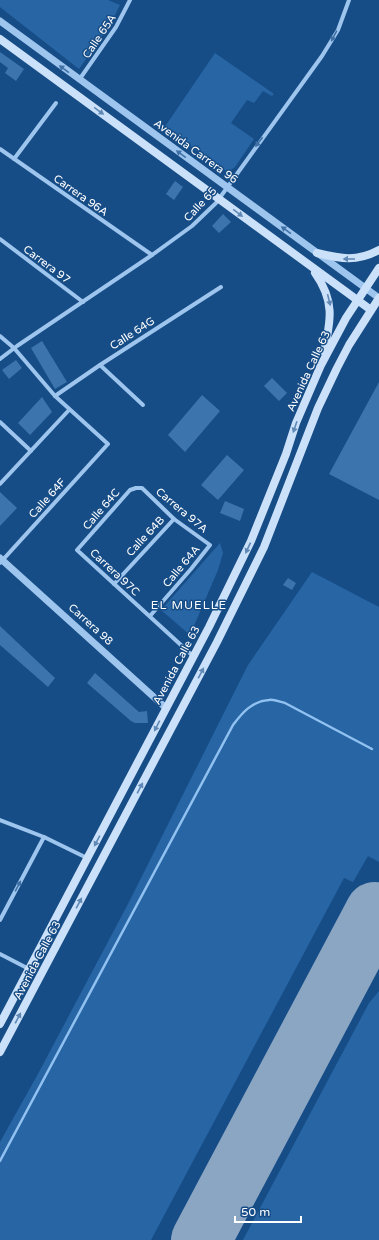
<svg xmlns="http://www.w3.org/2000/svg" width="379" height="1240" font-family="'Varela Round',sans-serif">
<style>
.green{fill:#2765a4}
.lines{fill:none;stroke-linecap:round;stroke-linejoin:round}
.stream{stroke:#90c1f0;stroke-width:2.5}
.taxiway{stroke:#8ba6c3;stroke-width:24}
.runway{stroke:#8ba6c3;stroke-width:60}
.building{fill:#3c74ae}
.minor{stroke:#9ec5ed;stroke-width:4}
.tertiary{stroke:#9ec5ed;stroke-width:7}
.secondary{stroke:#cbe1f9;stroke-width:8}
.oneway{fill:#4071a6}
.oneway2{fill:#5f88b5}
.labels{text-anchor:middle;stroke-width:3;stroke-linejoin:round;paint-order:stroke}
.street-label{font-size:11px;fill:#fff;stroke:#174d87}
.neighbourhood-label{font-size:12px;letter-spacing:1px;fill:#fff;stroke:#174d87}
</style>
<rect width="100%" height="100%" fill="#174d87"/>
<g class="green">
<path d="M 0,0 L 108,0 L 120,5 L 110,25 L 79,69 L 0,7 Z"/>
<path d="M 215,53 L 274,94 L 272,96 L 263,91 L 254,103 L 247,100 L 231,123 L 254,139 L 235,167 L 228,172 L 164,128 Z"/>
<path d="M 220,543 L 223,553 L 218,570 L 190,635 L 161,610 Z"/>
<path d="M 312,572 L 379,607 L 379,862 L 368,856 L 353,882 L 344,878 L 151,1240 L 0,1240 L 0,1142 L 39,1072 L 129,902 L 248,665 Z"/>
<path d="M 379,991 L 379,1240 L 243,1240 L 369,1003 Z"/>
</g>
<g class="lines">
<path class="stream" d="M 0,1161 L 233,725 C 242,713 252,701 269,700 C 274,699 280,702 285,703 L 372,749"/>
<path class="taxiway" d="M 345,969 C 356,953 360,946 379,941"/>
<path class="runway" d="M 201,1240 L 375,912"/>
</g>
<g class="building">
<path d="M 0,52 L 24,69 L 16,81 L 5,73 L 8,68 L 0,62 Z"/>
<path d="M 175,181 L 183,187 L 174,200 L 166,194 Z"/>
<path d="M 223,214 L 231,222 L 219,233 L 212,226 Z"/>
<path d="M 42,341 L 67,382 L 55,389 L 31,348 Z"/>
<path d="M 16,360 L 22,368 L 9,379 L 2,370 Z"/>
<path d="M 272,378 L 287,393 L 279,401 L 264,386 Z"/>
<path d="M 379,382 L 379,500 L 329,474 Z"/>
<path d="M 202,395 L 220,411 L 185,452 L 168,435 Z"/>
<path d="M 42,397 L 52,412 L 30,435 L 18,423 Z"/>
<path d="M 227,455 L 244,470 L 218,500 L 201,485 Z"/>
<path d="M 0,492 L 17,508 L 0,526 Z"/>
<path d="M 225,501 L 244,509 L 240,521 L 220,513 Z"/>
<path d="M 288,578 L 296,583 L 292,590 L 283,585 Z"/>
<path d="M 0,626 L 55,678 L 48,687 L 0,645 Z"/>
<path d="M 95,673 L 139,712 L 147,711 L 148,723 L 135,723 L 131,721 L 87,683 Z"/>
</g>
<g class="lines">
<g class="minor">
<path d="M 79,80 L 116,27 L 130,0"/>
<path d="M 0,149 L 152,255"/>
<path d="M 14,159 L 56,103"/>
<path d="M 0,239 L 83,302"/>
<path d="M 0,336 L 14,348 L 55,396 L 108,444 L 0,563"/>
<path d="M 0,359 L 17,346 L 152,255 L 192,226 L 216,203 L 322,56 L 338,30 L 349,0"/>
<path d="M 100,365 L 143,405"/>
<path d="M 55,396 L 100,365 L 221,287"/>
<path d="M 0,422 L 31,451"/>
<path d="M 0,484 L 69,410"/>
<path d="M 114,584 L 174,519"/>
<path d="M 150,616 L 191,569 L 210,545 L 174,519 L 142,488 L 136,488 L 130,490 L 77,550 L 193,656"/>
<path d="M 0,820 L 44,837 L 87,858"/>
<path d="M 0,920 L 44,837"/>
<path d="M 0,954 L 29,969"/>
</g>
<g class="tertiary">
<path d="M 0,21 L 379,298"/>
<path d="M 0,558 L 166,708"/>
</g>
<g class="secondary">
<path d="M 0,39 L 371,310"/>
<path d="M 317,253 C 341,259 357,262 379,250"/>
<path d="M 315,273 C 335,301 331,320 324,352"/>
<path d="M 0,1024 L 209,627 L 251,541 L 286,454 L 296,423 L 321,365 L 346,318 L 379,268"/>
<path d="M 0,1052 L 217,642 L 264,547 L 318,408 L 337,368 L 349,345 L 379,298"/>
</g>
</g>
<defs><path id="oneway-solid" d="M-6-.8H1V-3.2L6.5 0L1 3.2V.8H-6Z"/></defs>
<g class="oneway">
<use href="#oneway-solid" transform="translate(334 36) rotate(118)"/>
<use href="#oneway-solid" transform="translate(64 69) rotate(-144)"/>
<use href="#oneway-solid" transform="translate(259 142) rotate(127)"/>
<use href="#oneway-solid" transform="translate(181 154) rotate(-144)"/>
<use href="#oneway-solid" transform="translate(286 230) rotate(-144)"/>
<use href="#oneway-solid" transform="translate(18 886) rotate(-62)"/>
</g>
<g class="oneway2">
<use href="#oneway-solid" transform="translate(99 111) rotate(36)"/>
<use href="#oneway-solid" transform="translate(238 213) rotate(37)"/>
<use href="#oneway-solid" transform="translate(349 259) rotate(180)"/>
<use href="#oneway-solid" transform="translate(329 300) rotate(76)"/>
<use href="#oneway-solid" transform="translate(295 427) rotate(109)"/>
<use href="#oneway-solid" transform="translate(248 548) rotate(115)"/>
<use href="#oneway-solid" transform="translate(201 673) rotate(-62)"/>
<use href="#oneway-solid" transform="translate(157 726) rotate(117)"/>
<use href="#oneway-solid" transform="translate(140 788) rotate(-62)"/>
<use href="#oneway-solid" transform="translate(97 841) rotate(118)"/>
<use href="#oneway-solid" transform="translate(79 903) rotate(-62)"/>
<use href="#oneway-solid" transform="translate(18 1018) rotate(-62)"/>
</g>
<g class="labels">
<g class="street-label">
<text transform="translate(99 36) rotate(-56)" y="4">Calle 65A</text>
<text transform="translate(196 151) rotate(36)" y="4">Avenida Carrera 96</text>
<text transform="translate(81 195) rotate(35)" y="4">Carrera 96A</text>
<text transform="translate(200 204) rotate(-47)" y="4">Calle 65</text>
<text transform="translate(47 264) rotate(37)" y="4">Carrera 97</text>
<text transform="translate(132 333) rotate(-33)" y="4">Calle 64G</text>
<text transform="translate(308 371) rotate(-65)" y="4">Avenida Calle 63</text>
<text transform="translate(47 498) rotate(-48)" y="4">Calle 64F</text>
<text transform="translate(101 509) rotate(-49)" y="4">Calle 64C</text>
<text transform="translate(182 510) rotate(40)" y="4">Carrera 97A</text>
<text transform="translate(145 536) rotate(-47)" y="4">Calle 64B</text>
<text transform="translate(181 566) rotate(-50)" y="4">Calle 64A</text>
<text transform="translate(115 572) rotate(43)" y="4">Carrera 97C</text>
<text transform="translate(91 624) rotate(42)" y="4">Carrera 98</text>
<text transform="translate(176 665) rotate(-62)" y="4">Avenida Calle 63</text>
<text transform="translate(37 960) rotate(-62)" y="4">Avenida Calle 63</text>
</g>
<g class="neighbourhood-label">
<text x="189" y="609">EL MUELLE</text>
</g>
</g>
<path d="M235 1216v6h66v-6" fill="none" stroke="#ffffff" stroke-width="2"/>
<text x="241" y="1216" font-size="12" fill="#ffffff" stroke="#174d87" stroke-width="3" paint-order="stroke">50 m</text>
</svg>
